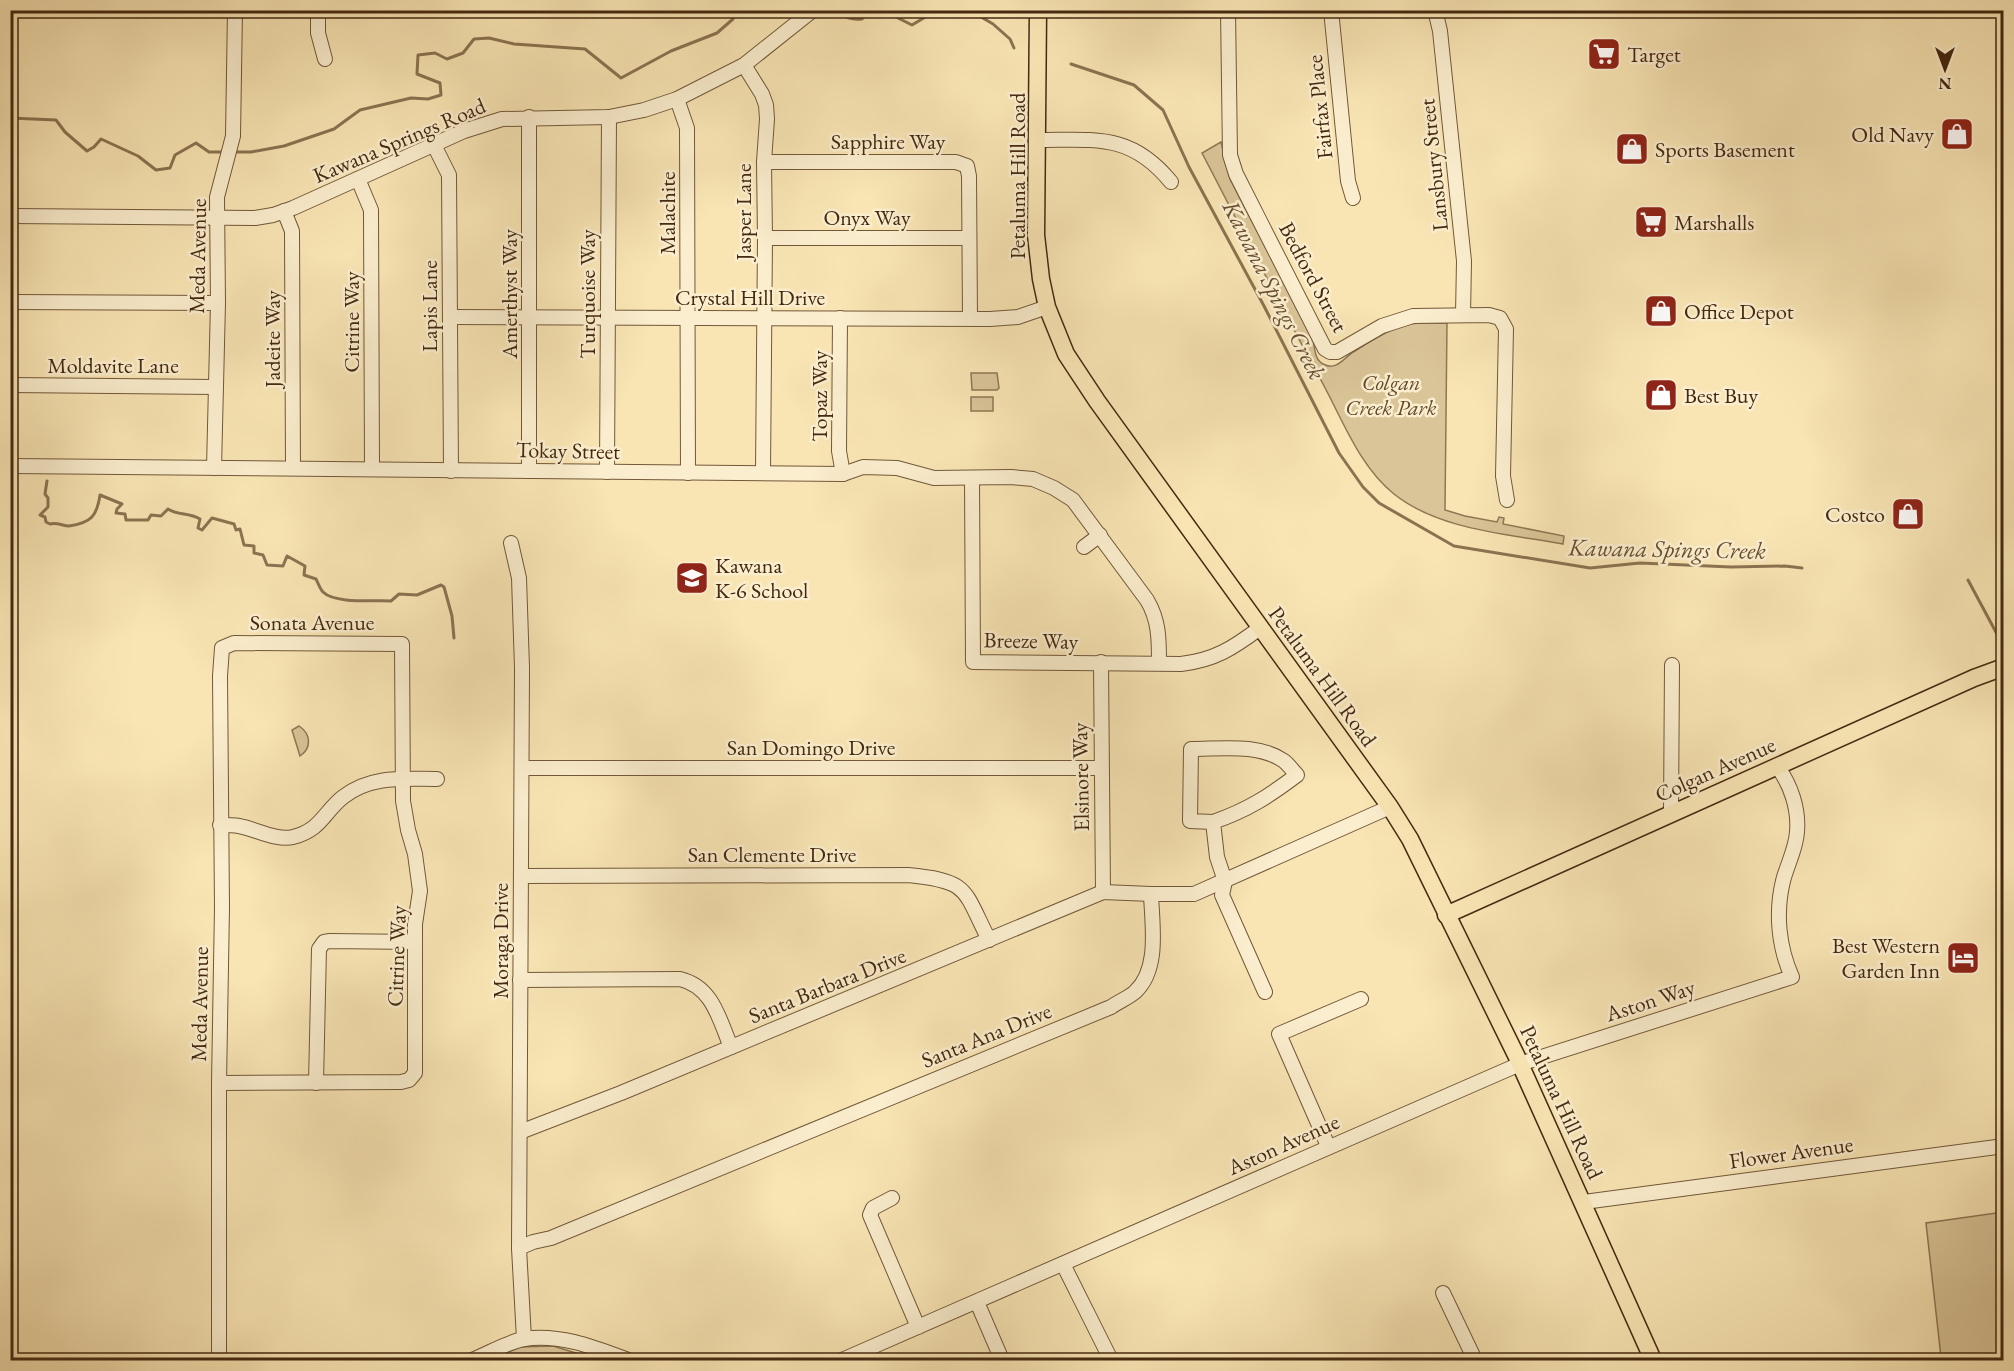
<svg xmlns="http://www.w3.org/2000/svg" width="2014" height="1371" font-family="'EB Garamond',serif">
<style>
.green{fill:#dac598;stroke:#8f7754;stroke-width:1.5}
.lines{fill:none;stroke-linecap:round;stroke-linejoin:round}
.stream{stroke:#8b7351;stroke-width:3}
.minor-casing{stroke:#715839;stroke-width:16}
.major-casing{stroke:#442910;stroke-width:19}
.minor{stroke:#fbeece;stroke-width:14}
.major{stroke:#f9e5b4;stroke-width:16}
.labels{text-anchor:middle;stroke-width:5;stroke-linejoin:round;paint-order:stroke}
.poi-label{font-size:22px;fill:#442910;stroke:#fbeece;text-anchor:start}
.street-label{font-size:22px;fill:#442910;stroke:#fbeece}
.park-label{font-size:22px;font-style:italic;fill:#62482b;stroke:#fbeece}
.water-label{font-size:24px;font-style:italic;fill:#684e30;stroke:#fbeece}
</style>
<rect width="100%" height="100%" fill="#f9e5b4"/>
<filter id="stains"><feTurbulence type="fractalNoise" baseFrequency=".00333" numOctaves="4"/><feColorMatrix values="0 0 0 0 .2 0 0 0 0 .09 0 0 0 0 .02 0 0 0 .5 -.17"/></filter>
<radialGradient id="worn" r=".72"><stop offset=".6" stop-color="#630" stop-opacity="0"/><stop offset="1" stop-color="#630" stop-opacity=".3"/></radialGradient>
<g class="green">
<path d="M 1221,142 L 1230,179 L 1313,339 C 1315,348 1314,359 1323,364 C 1337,372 1345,356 1355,351 C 1371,341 1391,328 1410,324 C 1422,322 1435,323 1447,323 L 1445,510 L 1465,516 L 1497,522 L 1499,517 L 1504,518 L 1503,524 L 1564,536 L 1563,544 C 1508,534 1439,530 1394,494 C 1360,467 1343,421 1323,384 C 1281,307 1242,230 1202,153 Z"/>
<path d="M 971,373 L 997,373 L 999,388 L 997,390 L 972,390 Z"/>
<rect x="971" y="397" width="22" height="14"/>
<path d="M 299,726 C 311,734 312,748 300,756 L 292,730 Z"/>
<path d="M 2003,1212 L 2003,1360 L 1946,1360 L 1941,1357 L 1926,1223 Z"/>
<path d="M 553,1346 L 599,1360 L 488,1360 L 518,1347 Z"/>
</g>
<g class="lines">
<g class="stream">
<path d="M 837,10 C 845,18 851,20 862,19 L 871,10"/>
<path d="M 897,10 L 898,18 L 912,25 L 932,13 L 976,14 L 993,24 L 1010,39 L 1014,48"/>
<path d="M 1071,64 L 1134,85 L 1163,110 L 1189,167 L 1264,306 L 1339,453 L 1363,487 L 1379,503 L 1454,546 L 1590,568 L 1640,563 L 1731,567 L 1785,566 L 1802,568"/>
<path d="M 10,118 L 56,120 L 65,132 L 87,151 L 94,147 L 101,139 L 138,156 L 156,170 L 170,168 L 175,155 L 196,143 L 209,152 L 226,152"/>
<path d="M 232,152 L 251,152 L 284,146 L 334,129 L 360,110 L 411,98 L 428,99 L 441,95 L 440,83 L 417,74 L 418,55 L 435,53 L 447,59 L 463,53 L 474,39 L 489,38 L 514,44 L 585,49 L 621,78 L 671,51 L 717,33 L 733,19 L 732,10"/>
<path d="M 47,481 L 45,494 L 48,498 L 48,507 L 40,515 L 45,517 L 46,522 L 50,524 C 57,522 63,526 69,526 C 91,523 97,516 100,495 L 122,504 L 117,509 L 116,513 L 125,514 L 126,520 L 148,520 L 151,515 L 161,516 L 168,509 C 179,516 188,512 200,519 L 198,528 L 202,530 L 212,518 L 234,524 L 236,530 L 240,529 L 244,545 L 254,546 L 254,553 L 263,555 L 267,565 L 283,566 L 287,556 L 305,566 L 304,575 L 316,579 C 318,583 320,589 323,592 C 335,604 374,600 391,601 L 399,594 L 417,595 L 441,585 L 444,587 L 452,616 L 454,638"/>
<path d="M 1968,580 L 1998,636 L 2004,640"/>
</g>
<defs>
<g id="minor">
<path d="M 318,10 L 318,33 L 325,59"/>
<path d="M 1228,10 L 1230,155 L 1236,174 L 1325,349 L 1330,352 L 1337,352 L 1382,326 L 1413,316 L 1489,315 L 1500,318 L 1506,329 L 1503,476 L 1507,500"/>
<path d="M 1331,10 L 1348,181 L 1353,198"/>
<path d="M 1435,10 L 1440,31 L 1464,261 L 1463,315"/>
<path d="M 744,65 L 762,94 L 766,105 L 767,119 L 764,162 L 765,238 L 763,473"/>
<path d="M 677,99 L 687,128 L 688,473"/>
<path d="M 1038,140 C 1096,140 1131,133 1171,182"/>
<path d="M 434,145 L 449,175 L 451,471"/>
<path d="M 764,162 L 956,162 L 967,166 L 969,176 L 970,318"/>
<path d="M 358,179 L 371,210 L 372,468"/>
<path d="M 284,211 L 292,231 L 293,468"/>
<path d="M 10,216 L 255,218 L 273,215 L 293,208 L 464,131 L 502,119 L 609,117 L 644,110 L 677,99 L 744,65 L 813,10"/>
<path d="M 765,238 L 969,238"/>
<path d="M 10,302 L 218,303"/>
<path d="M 450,317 L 990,319 L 1018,317 L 1047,307"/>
<path d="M 840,318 L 839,451 L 843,474"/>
<path d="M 10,385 L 216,387"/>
<path d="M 10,466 L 843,474 L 863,467 L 897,468 L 934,478 L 1011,477 L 1033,479 L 1054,488 L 1073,500 L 1147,600 C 1159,620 1159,639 1159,663"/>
<path d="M 214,468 L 218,303 L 217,197 L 233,136 L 235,10"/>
<path d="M 529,471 L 529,117"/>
<path d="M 607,472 L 609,117"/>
<path d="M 972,478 L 973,662 L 1181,664 C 1215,660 1233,648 1260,628"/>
<path d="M 511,543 L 519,578 L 522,668 L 519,1248 L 524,1339"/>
<path d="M 1084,547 L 1100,535"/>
<path d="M 1101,662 L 1103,892"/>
<path d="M 522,768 L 1101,768"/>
<path d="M 1671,814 L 1672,665"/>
<path d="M 1213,822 L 1190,821 L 1191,749 C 1221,749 1258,743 1284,761 C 1289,765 1293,771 1297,775 C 1269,796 1248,810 1213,822 L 1217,857 L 1225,881 L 1222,895 L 1265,992"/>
<path d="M 220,825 C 226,825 233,825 239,826 C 256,829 276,841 293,837 C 321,830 324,812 343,797 C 371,775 404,779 437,779"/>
<path d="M 521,876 L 908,875 C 970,881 963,889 989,940"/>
<path d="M 520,980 L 680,979 C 713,987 719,1019 731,1047"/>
<path d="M 316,1083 L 319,949 L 324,942 L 330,941 L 415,942"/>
<path d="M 520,1132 L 621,1093 L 1103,892 L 1151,894"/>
<path d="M 1328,1146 L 1279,1034 L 1361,999"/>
<path d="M 892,1198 L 873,1208 L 870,1215 L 918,1327"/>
<path d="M 1584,1202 L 2004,1146"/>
<path d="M 519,1248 L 533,1242 L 551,1238 L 1111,1007 C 1118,1002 1128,998 1135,992 C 1160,969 1152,925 1151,894 L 1194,894 L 1390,807"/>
<path d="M 1063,1264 L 1111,1360"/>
<path d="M 1443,1293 L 1475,1360"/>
<path d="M 977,1302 L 1002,1360"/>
<path d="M 219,1360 L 219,1083 L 222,907 L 220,676 L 222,648 L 234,643 L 402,644 L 403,801 L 408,830 L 415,854 L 420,891 L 415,924 L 415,1073 L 409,1080 L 401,1082 L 219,1083"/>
<path d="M 472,1360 C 488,1354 507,1342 524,1339 C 559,1333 596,1348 628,1360"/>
<path d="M 842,1360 L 1520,1064 L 1792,977 C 1779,948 1775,914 1783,881 C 1787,865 1796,849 1797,832 C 1799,809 1791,785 1777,766"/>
</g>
<g id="major">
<path d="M 1038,10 L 1036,235 L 1041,279 L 1047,307 L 1066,354 L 1097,401 L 1390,807 L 1410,839 L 1516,1055 L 1653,1360"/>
<path d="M 1446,915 L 1974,678 L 2004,667"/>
</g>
</defs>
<use href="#minor" class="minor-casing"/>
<use href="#major" class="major-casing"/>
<use href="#minor" class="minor"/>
<use href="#major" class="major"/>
</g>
<defs>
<symbol id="supermarket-square" viewBox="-11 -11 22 22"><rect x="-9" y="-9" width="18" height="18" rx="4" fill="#8f2418" stroke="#fbeece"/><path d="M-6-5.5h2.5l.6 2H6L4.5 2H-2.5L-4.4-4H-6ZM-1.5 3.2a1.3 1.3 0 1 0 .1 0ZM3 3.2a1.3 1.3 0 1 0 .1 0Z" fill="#fff"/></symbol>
<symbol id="shop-square" viewBox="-11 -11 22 22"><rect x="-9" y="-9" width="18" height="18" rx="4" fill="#8f2418" stroke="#fbeece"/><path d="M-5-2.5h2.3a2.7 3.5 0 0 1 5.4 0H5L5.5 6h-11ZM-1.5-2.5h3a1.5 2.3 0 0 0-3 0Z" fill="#fff"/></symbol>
<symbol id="school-square" viewBox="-11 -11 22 22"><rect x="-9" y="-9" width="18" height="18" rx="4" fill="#8f2418" stroke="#fbeece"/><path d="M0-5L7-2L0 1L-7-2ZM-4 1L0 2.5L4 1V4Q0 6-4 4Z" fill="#fff"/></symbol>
<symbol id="hotel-square" viewBox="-11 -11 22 22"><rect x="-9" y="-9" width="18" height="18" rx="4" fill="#8f2418" stroke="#fbeece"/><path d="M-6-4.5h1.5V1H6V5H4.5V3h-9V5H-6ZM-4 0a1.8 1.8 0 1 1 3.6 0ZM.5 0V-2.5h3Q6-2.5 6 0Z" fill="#fff"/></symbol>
</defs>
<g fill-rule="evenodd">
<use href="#supermarket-square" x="1585" y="35" width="38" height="38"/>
<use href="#shop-square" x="1938" y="115" width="38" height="38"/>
<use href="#shop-square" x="1613" y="130" width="38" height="38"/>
<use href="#supermarket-square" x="1632" y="203" width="38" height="38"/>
<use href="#shop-square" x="1642" y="292" width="38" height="38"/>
<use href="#shop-square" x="1642" y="376" width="38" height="38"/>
<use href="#shop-square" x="1889" y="495" width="38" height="38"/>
<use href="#school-square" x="673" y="559" width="38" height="38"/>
<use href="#hotel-square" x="1944" y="939" width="38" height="38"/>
</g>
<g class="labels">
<g class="poi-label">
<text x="1627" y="62">Target</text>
<text x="1934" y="142" text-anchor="end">Old Navy</text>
<text x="1655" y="157">Sports Basement</text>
<text x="1674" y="230">Marshalls</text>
<text x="1684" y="319">Office Depot</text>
<text x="1684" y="403">Best Buy</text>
<text x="1885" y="522" text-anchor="end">Costco</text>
<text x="715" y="573">Kawana<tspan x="715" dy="25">K-6 School</tspan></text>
<text x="1940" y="953" text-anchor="end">Best Western<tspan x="1940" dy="25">Garden Inn</tspan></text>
</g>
<g class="street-label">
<text transform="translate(1319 107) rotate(-96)" y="8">Fairfax Place</text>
<text transform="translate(399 140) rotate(-23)" y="8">Kawana Springs Road</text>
<text x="888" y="149">Sapphire Way</text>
<text transform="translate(1433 165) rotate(-96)" y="8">Lansbury Street</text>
<text transform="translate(1017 176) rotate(-90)" y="8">Petaluma Hill Road</text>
<text transform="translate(743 212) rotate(-90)" y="8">Jasper Lane</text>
<text transform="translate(667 213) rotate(-90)" y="8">Malachite</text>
<text x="867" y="225">Onyx Way</text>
<text transform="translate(197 256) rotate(-89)" y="8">Meda Avenue</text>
<text transform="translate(1314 277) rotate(62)" y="8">Bedford Street</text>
<text transform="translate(509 294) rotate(-90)" y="8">Amerthyst Way</text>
<text transform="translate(587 294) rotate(-90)" y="8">Turquoise Way</text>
<text x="750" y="305">Crystal Hill Drive</text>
<text transform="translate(429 306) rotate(-90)" y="8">Lapis Lane</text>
<text transform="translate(351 322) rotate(-90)" y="8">Citrine Way</text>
<text transform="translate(272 339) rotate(-90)" y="8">Jadeite Way</text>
<text x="113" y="373">Moldavite Lane</text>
<text transform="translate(819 396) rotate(-90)" y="8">Topaz Way</text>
<text transform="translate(568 450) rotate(1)" y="8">Tokay Street</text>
<text x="312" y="630">Sonata Avenue</text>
<text transform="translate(1031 640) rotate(1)" y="8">Breeze Way</text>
<text transform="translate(1323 676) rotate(54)" y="8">Petaluma Hill Road</text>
<text x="811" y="755">San Domingo Drive</text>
<text transform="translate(1715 769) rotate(-24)" y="8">Colgan Avenue</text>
<text transform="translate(1080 777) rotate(-91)" y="8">Elsinore Way</text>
<text x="772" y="862">San Clemente Drive</text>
<text transform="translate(500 941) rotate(-90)" y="8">Moraga Drive</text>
<text transform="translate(396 956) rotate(-88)" y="8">Citrine Way</text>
<text transform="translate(827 985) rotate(-22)" y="8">Santa Barbara Drive</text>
<text transform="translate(1650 1000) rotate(-18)" y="8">Aston Way</text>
<text transform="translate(199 1004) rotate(-89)" y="8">Meda Avenue</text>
<text transform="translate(986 1035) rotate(-22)" y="8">Santa Ana Drive</text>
<text transform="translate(1562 1102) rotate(65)" y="8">Petaluma Hill Road</text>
<text transform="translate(1283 1144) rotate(-24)" y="8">Aston Avenue</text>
<text transform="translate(1791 1152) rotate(-8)" y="8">Flower Avenue</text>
</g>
<g class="park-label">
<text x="1391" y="390">Colgan<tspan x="1391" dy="25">Creek Park</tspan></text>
</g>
<g class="water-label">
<text transform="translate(1274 290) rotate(63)" y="8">Kawana Spings Creek</text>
<text transform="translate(1667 549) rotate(1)" y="8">Kawana Spings Creek</text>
</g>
</g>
<rect width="2014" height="1371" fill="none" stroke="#f9e5b4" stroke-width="36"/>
<rect x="12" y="12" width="1990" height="1347" fill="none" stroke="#442910" stroke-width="3"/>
<rect x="18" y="18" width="1978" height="1335" fill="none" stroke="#442910" stroke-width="1.5"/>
<g transform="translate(1945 69) rotate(180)" stroke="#fbeece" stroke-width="4.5" paint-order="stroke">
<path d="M0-4.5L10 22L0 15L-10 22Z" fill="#442910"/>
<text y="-9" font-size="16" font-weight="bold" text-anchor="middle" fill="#442910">N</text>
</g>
<rect width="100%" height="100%" filter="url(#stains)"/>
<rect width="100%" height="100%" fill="url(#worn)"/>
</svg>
